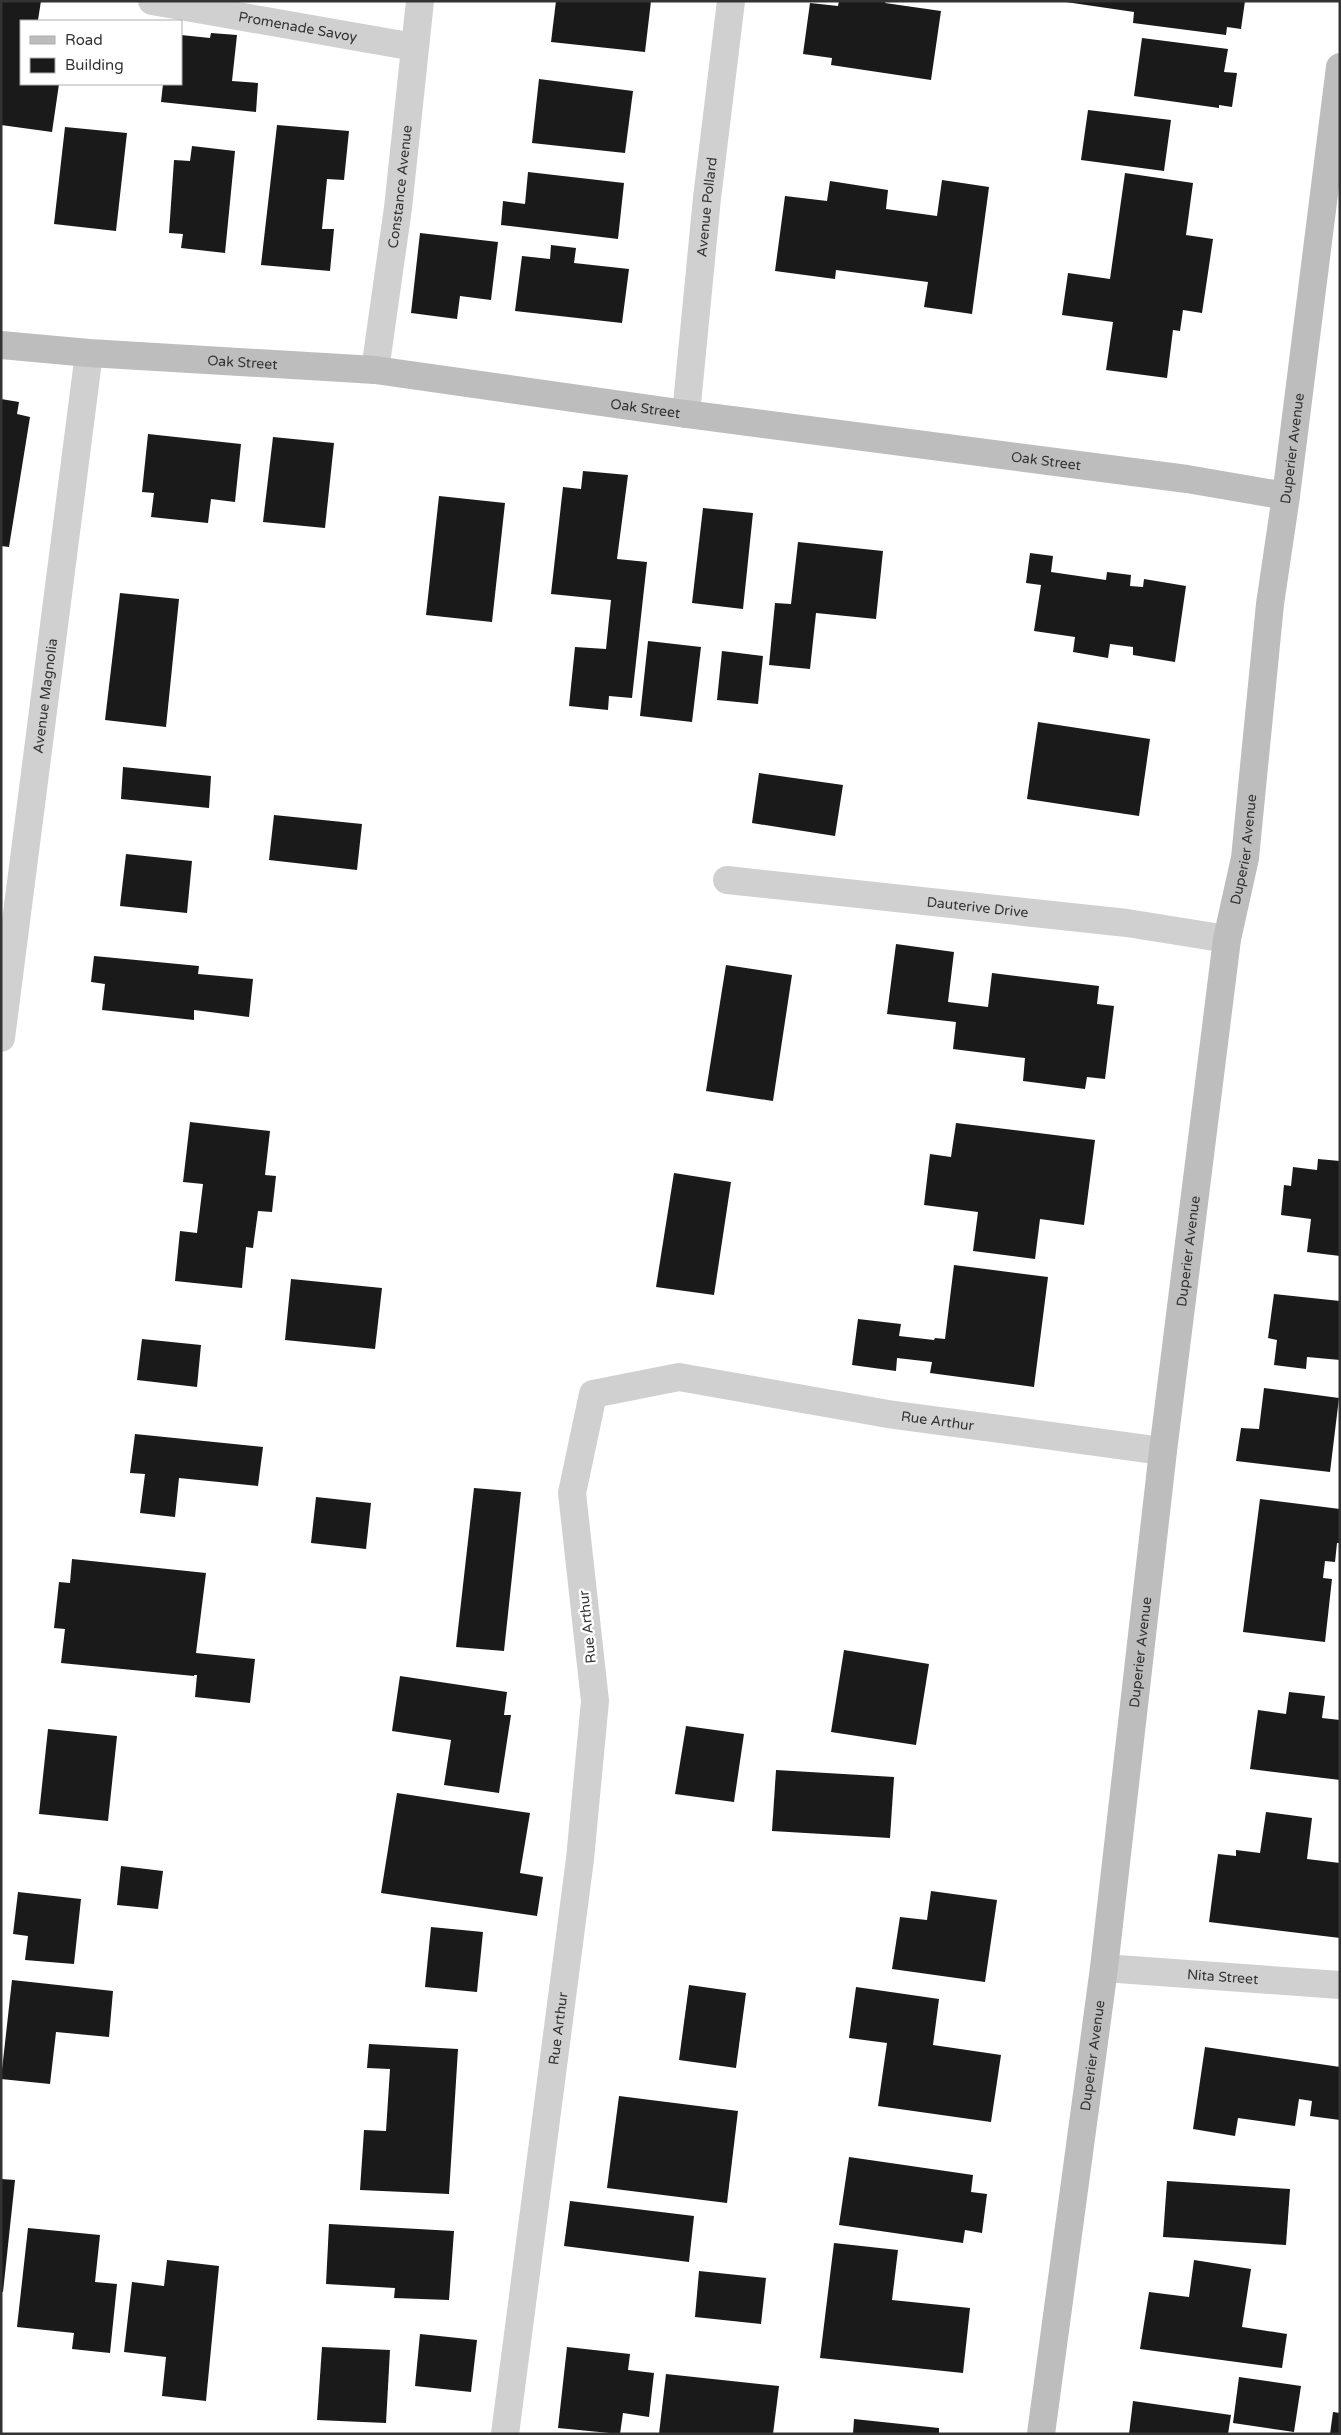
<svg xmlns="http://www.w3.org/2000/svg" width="1341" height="2435" font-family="'Varela Round',sans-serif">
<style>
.building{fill:#1a1a1a}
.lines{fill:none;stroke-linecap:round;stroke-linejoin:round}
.street{stroke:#d0d0d0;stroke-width:28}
.secondary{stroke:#bdbdbd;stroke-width:28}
.labels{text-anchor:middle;stroke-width:5;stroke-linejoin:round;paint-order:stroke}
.street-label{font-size:14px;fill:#333;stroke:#fff}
</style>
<rect width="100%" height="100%" fill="#fff"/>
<g class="building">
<path d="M 1,1 L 41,1 L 38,20 L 42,21 L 21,21 L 21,84 L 59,84 L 52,132 L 1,125 Z"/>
<path d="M 556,1 L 651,1 L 645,52 L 551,42 Z"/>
<path d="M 839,1 L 886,1 L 885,3 L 941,11 L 931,80 L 831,65 L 832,58 L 803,54 L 810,3 L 838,6 Z"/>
<path d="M 1059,1 L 1245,1 L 1241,29 L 1227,27 L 1226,35 L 1133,23 L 1134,12 Z"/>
<path d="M 211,33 L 237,35 L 232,81 L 258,83 L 256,112 L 161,102 L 163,84 L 181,84 L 181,35 L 210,38 Z"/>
<path d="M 1142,38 L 1228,49 L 1224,72 L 1237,73 L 1232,107 L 1219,105 L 1219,108 L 1134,96 Z"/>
<path d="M 539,79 L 633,91 L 625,153 L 532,143 Z"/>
<path d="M 1088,110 L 1171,120 L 1164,171 L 1081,160 Z"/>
<path d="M 277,125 L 349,131 L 344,180 L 327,179 L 322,229 L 334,229 L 330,271 L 261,265 Z"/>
<path d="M 65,127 L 127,133 L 116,231 L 54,224 Z"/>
<path d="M 192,146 L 235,151 L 225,253 L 181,248 L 183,234 L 169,233 L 174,160 L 190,161 Z"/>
<path d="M 528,172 L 624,183 L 618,239 L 501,225 L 503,201 L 525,204 Z"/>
<path d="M 1125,173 L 1193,183 L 1186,235 L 1213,239 L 1202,313 L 1183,310 L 1180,331 L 1173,330 L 1167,378 L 1106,370 L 1113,322 L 1062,315 L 1068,273 L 1110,279 Z"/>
<path d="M 942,180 L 989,187 L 972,314 L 924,307 L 928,282 L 836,270 L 835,279 L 775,271 L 785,196 L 827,201 L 830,181 L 888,190 L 886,209 L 937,216 Z"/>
<path d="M 420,233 L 498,242 L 491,300 L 460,296 L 457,319 L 411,313 Z"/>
<path d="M 551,245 L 576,248 L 574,263 L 629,269 L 622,323 L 515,311 L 522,256 L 550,259 Z"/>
<path d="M 1,399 L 19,402 L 17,414 L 30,417 L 9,547 L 1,546 Z"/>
<path d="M 148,434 L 241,444 L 235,502 L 211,499 L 208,523 L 151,517 L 154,493 L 142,492 Z"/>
<path d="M 273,437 L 334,443 L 325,528 L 263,522 Z"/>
<path d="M 583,471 L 628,475 L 617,559 L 647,562 L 632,698 L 609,696 L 608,710 L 569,706 L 575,647 L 606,649 L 611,600 L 551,594 L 563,487 L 581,489 Z"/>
<path d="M 439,496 L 505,503 L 492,622 L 426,615 Z"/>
<path d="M 703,508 L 753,513 L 743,609 L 692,603 Z"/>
<path d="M 798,542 L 883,551 L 876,619 L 816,613 L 810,669 L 769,665 L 775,603 L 791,604 Z"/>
<path d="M 1030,553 L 1053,556 L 1051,572 L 1106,580 L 1107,572 L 1131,575 L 1130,586 L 1143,587 L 1144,579 L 1186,586 L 1175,662 L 1133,655 L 1133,647 L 1110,644 L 1108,658 L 1073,652 L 1075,637 L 1034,631 L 1041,585 L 1026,583 Z"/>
<path d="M 120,593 L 179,599 L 166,727 L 105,720 Z"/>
<path d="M 648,641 L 701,647 L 692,722 L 640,716 Z"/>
<path d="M 722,651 L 763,656 L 758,704 L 717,700 Z"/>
<path d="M 1038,722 L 1150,739 L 1139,816 L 1027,799 Z"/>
<path d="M 123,767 L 211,776 L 209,808 L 121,799 Z"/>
<path d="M 759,773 L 843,785 L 835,836 L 752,823 Z"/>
<path d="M 274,815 L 362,824 L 357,870 L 269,860 Z"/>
<path d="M 126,854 L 192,861 L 187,913 L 120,906 Z"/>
<path d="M 896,944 L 954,952 L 948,1002 L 988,1007 L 992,973 L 1099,986 L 1097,1004 L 1114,1006 L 1105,1079 L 1087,1077 L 1085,1089 L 1023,1081 L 1025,1058 L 953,1049 L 956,1022 L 887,1014 Z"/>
<path d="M 94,956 L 199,966 L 198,974 L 253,979 L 249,1017 L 194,1010 L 194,1020 L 102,1010 L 105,984 L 91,982 Z"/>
<path d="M 726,965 L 792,975 L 773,1101 L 706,1091 Z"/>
<path d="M 190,1122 L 270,1131 L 265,1175 L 276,1176 L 272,1212 L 258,1211 L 253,1248 L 246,1247 L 242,1288 L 175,1281 L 180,1231 L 197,1233 L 203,1184 L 183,1182 Z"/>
<path d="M 956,1123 L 1095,1140 L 1084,1225 L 1040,1219 L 1035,1259 L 973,1251 L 978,1212 L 924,1205 L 930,1154 L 951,1157 Z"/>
<path d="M 1318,1159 L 1340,1161 L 1340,1256 L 1307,1252 L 1311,1219 L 1281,1215 L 1284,1185 L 1291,1186 L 1293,1167 L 1317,1170 Z"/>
<path d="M 674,1173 L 731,1182 L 714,1295 L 656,1287 Z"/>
<path d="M 954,1265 L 1048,1277 L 1034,1387 L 930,1373 L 932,1362 L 897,1358 L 896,1371 L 852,1365 L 858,1319 L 901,1324 L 899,1336 L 934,1340 L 935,1338 L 945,1339 Z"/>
<path d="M 291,1279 L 382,1288 L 375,1349 L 285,1340 Z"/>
<path d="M 1274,1294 L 1340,1301 L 1340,1360 L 1307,1357 L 1306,1369 L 1274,1365 L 1277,1340 L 1268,1338 Z"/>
<path d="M 142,1339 L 201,1345 L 197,1387 L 137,1380 Z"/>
<path d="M 1264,1388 L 1339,1398 L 1330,1472 L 1236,1461 L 1241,1428 L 1259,1429 Z"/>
<path d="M 135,1434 L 263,1447 L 258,1486 L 179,1478 L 175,1517 L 140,1513 L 145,1474 L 130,1473 Z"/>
<path d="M 474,1488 L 521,1492 L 504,1651 L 456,1647 Z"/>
<path d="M 316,1497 L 371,1503 L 366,1549 L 311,1543 Z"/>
<path d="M 1260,1499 L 1340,1509 L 1340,1543 L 1337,1543 L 1335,1562 L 1325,1561 L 1323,1578 L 1332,1579 L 1325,1642 L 1243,1632 Z"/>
<path d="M 72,1559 L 206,1573 L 196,1653 L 255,1659 L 250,1703 L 195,1697 L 197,1675 L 194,1675 L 194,1676 L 61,1663 L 65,1629 L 54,1628 L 59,1582 L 70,1583 Z"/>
<path d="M 844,1650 L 929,1664 L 916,1745 L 831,1732 Z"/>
<path d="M 400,1676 L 507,1692 L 504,1715 L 511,1715 L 499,1793 L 444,1785 L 451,1740 L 392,1731 Z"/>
<path d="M 1289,1692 L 1325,1696 L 1322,1718 L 1340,1720 L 1340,1780 L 1250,1769 L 1258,1710 L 1286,1714 Z"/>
<path d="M 686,1726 L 744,1734 L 734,1802 L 675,1794 Z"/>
<path d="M 48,1729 L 117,1736 L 108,1821 L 39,1814 Z"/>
<path d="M 776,1770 L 894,1777 L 890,1838 L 772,1831 Z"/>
<path d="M 397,1793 L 530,1813 L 520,1873 L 543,1877 L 537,1916 L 381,1893 Z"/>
<path d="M 1266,1812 L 1312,1818 L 1307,1859 L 1340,1863 L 1340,1938 L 1209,1922 L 1218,1854 L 1236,1856 L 1236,1850 L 1260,1853 Z"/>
<path d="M 121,1866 L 163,1871 L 158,1909 L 117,1905 Z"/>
<path d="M 931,1891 L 997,1900 L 985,1982 L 892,1969 L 900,1917 L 927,1920 Z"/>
<path d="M 18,1892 L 81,1899 L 74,1964 L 25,1960 L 28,1936 L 13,1934 Z"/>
<path d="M 431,1927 L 483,1932 L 477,1992 L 425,1987 Z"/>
<path d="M 12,1980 L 113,1991 L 109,2037 L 56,2032 L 50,2084 L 1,2079 Z"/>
<path d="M 689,1985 L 746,1993 L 736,2068 L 679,2060 Z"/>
<path d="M 856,1987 L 939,1999 L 933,2045 L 1001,2055 L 991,2122 L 878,2106 L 887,2043 L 849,2038 Z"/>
<path d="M 369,2044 L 458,2049 L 449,2194 L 360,2190 L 364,2130 L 386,2131 L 390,2069 L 367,2068 Z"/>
<path d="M 1205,2047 L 1340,2067 L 1340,2120 L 1310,2116 L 1312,2101 L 1299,2099 L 1295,2126 L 1238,2118 L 1235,2136 L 1193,2129 Z"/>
<path d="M 619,2096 L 738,2111 L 727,2203 L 607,2188 Z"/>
<path d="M 849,2157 L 973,2175 L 971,2192 L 987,2194 L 982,2233 L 965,2230 L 963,2243 L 839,2225 Z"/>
<path d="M 1,2179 L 15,2180 L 3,2292 L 1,2292 Z"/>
<path d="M 1167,2181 L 1290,2189 L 1286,2245 L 1163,2237 Z"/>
<path d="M 570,2201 L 694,2216 L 689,2262 L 564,2246 Z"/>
<path d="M 329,2224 L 454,2231 L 449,2300 L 394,2298 L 395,2288 L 326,2284 Z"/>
<path d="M 28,2228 L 100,2235 L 95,2282 L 117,2284 L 110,2353 L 72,2349 L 74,2333 L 17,2327 Z"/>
<path d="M 834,2243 L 898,2250 L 892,2300 L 970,2308 L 963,2373 L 820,2358 Z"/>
<path d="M 167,2260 L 219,2266 L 206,2401 L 162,2396 L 166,2357 L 124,2352 L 132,2282 L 164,2286 Z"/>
<path d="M 1194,2260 L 1251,2269 L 1242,2327 L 1287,2334 L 1282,2368 L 1140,2349 L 1149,2292 L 1189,2297 Z"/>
<path d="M 699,2271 L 766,2278 L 761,2324 L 695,2317 Z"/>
<path d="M 420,2334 L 477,2340 L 471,2392 L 415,2386 Z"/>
<path d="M 322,2347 L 390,2350 L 386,2423 L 317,2420 Z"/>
<path d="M 567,2347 L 630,2354 L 628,2370 L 654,2373 L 649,2417 L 623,2413 L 620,2434 L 558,2428 Z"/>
<path d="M 666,2374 L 779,2386 L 773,2434 L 659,2434 Z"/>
<path d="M 1239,2377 L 1301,2386 L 1294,2432 L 1233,2423 Z"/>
<path d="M 1133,2401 L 1231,2415 L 1228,2434 L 1129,2434 Z"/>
<path d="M 1333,2412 L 1340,2413 L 1340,2434 L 1330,2434 Z"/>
<path d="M 854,2419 L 939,2428 L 939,2434 L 853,2434 Z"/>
</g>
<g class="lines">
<g class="street">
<path id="s1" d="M 152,1 L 414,47"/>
<path id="s2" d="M 375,370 L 398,208 L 420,1"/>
<path id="s3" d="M 686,414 L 707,198 L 731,1"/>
<path id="s4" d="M 727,880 L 1127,923 L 1227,939"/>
<path id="s5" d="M 1,1038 L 89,353"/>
<path id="s6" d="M 1104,1968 L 1340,1985"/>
<path id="s7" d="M 505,2434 L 580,1859 L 595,1701 L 572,1493 L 593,1394 L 679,1377 L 888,1414 L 1163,1451"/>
</g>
<g class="secondary">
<path id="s8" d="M 1,345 L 89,353 L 375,370 L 686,414 L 1187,479 L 1286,496"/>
<path id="s9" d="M 1041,2434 L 1104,1968 L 1163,1451 L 1227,939 L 1245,858 L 1270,604 L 1286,496 L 1340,67"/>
</g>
</g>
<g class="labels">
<g class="street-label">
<text dy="5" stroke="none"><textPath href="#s1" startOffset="148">Promenade Savoy</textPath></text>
<text dy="5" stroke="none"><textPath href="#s2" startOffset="185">Constance Avenue</textPath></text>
<text dy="5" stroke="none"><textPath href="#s3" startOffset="208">Avenue Pollard</textPath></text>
<text dy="5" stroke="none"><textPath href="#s8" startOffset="242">Oak Street</textPath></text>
<text dy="5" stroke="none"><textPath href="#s8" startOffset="648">Oak Street</textPath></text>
<text dy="5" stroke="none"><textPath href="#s9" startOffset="2002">Duperier Avenue</textPath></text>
<text dy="5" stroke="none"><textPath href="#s8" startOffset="1052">Oak Street</textPath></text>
<text dy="5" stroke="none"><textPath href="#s5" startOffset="345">Avenue Magnolia</textPath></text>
<text dy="5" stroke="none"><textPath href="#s9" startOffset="1598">Duperier Avenue</textPath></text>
<text dy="5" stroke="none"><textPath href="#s4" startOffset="252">Dauterive Drive</textPath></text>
<text dy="5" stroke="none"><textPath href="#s9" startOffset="1192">Duperier Avenue</textPath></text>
<text dy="5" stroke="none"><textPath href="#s7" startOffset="1399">Rue Arthur</textPath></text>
<text transform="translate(587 1627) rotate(-96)" y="5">Rue Arthur</text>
<text dy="5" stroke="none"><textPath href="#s9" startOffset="788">Duperier Avenue</textPath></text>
<text dy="5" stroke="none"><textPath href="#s6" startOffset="119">Nita Street</textPath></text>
<text dy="5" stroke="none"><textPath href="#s7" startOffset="409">Rue Arthur</textPath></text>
<text dy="5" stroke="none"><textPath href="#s9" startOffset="382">Duperier Avenue</textPath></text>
</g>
</g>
<rect width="1341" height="2435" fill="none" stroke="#333333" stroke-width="5"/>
<rect x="20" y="20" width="162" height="65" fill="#ffffff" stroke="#adadad"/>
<rect x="30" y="36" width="25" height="8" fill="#bdbdbd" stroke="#adadad"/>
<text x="65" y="45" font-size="15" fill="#333333">Road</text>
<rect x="30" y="58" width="25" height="15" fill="#1a1a1a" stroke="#adadad"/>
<text x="65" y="70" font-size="15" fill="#333333">Building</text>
</svg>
